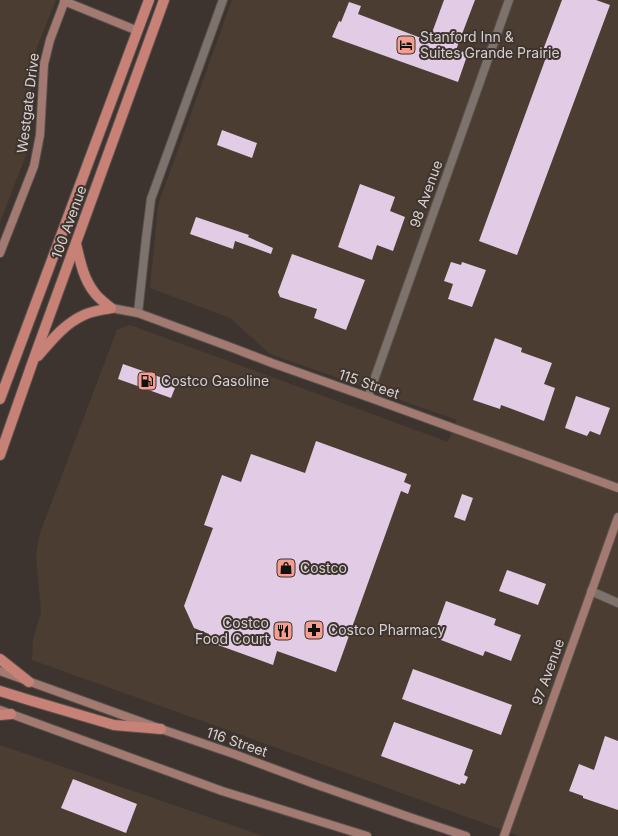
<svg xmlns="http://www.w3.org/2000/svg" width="618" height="836" font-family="Inter,sans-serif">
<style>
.built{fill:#4c3d33}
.building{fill:#e2cce5}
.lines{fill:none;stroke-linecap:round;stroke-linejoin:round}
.street-casing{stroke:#5a524e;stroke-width:10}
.secondary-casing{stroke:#5a524e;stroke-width:10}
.primary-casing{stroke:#5a524e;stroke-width:12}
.street{stroke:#7e736c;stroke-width:8}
.secondary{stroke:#a37a71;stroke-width:8}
.primary{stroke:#c88176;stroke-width:10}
.labels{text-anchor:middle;stroke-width:4;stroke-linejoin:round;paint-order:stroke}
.poi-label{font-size:14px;fill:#d7d0cd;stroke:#3e342f;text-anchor:start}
.street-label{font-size:14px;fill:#d7d0cd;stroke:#3e342f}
</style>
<rect width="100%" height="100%" fill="#3e342f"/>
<g class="built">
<path d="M 0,0 L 56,0 L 37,47 L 31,89 L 26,155 L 0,222 Z"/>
<path d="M 232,0 L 618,0 L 618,836 L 519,836 L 333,768 L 32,660 L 33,640 L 41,612 L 36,554 L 40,533 L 117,330 L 130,325 L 448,442 L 457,420 L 270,354 L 230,318 L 150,288 L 158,205 Z"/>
<path d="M 0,745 L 263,836 L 0,836 Z"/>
</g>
<g class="building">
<path d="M 444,0 L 475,0 L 456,50 L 468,53 L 458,82 L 332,37 L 339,21 L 341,22 L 349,2 L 361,6 L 358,14 L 429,41 Z"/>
<path d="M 562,0 L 596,0 L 610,5 L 517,255 L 479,241 L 548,52 L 543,50 Z"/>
<path d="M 222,130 L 257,143 L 252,158 L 217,145 Z"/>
<path d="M 360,184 L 395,197 L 390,211 L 405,217 L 393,251 L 377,245 L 372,260 L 338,247 Z"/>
<path d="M 196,217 L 249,235 L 248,237 L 273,248 L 271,254 L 235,241 L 233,249 L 190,234 Z"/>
<path d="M 292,254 L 365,280 L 346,330 L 314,318 L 317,309 L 280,297 L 278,292 Z"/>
<path d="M 451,262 L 461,265 L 462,262 L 486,270 L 472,307 L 448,299 L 453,284 L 444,281 Z"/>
<path d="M 495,338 L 522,348 L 521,352 L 552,363 L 544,384 L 555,388 L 544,421 L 501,405 L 500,409 L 473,400 Z"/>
<path d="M 123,364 L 177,383 L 171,398 L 118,379 Z"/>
<path d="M 576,396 L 610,408 L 600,435 L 590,431 L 587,436 L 565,428 Z"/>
<path d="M 316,441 L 407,474 L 404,482 L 411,485 L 408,494 L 401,491 L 336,672 L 277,651 L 273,665 L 207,641 L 209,634 L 194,628 L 184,606 L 213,528 L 204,525 L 222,475 L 241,482 L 251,454 L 305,473 Z"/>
<path d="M 462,494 L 473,498 L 465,521 L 454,517 Z"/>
<path d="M 507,570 L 546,584 L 538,605 L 499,591 Z"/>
<path d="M 446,601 L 496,619 L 494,625 L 521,635 L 511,661 L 485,651 L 483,656 L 433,637 Z"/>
<path d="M 413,669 L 512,705 L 501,735 L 402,699 Z"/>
<path d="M 394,722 L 473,750 L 464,775 L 468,777 L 465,784 L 461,783 L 460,785 L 381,756 Z"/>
<path d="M 605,736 L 618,741 L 618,810 L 583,798 L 583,796 L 569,791 L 579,764 L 594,770 Z"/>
<path d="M 73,779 L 137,804 L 126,833 L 61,808 Z"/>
</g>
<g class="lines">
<defs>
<g id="street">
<path d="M 138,313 L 146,239 L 151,199 L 223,0"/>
<path d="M 368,397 L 509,0"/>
<path d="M 591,591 L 618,603"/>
</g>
<g id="secondary">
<path d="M 64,1 L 138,31"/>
<path d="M 0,253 L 34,166 L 40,135 L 44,64 L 50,40 L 65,0"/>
<path d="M 111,308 L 138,313 L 233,348 L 272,363 L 368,397 L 618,488"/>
<path d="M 0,671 L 161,729 L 234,754 L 312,783 L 412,818 L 466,836"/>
<path d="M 0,710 L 222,791 L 367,836"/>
<path d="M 504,836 L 618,517"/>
</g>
<g id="primary">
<path d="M 76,244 C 80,260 83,278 94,292 C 98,298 105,303 111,308"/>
<path d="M 38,356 C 52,340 64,324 84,315 C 92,311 102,310 111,308"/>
<path d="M 0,399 L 149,0"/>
<path d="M 0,455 L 33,361 L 164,0"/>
<path d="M 0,659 L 29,682"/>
<path d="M 0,691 L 29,700 L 114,725 L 161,729"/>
<path d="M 0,715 L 11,714"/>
</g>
</defs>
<use href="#street" class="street-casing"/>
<use href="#secondary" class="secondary-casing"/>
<use href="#primary" class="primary-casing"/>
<use href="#street" class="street"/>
<use href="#secondary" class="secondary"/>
<use href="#primary" class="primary"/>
</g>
<defs>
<symbol id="hotel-square" viewBox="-11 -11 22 22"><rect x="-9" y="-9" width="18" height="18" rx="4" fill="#f59d8f" stroke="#3e342f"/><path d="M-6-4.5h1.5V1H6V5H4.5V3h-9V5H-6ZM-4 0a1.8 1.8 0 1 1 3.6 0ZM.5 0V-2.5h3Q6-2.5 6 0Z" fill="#111"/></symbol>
<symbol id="fuel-square" viewBox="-11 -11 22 22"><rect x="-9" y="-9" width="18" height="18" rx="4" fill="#f59d8f" stroke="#3e342f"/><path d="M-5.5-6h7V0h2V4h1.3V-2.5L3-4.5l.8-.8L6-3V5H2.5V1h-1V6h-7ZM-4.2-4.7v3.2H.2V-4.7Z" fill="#111"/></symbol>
<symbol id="shop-square" viewBox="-11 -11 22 22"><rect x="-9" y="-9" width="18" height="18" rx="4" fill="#f59d8f" stroke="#3e342f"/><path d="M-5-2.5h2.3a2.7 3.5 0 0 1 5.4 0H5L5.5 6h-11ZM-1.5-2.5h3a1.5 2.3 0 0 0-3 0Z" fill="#111"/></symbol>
<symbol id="pharmacy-square" viewBox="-11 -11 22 22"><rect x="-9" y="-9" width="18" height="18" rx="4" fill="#f59d8f" stroke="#3e342f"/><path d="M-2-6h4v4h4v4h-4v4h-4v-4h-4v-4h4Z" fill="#111"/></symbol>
<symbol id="restaurant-square" viewBox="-11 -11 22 22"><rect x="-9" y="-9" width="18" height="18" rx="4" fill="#f59d8f" stroke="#3e342f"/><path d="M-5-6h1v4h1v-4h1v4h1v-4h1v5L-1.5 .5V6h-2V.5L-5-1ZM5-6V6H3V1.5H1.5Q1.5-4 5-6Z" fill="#111"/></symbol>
</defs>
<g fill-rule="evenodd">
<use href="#hotel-square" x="395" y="34" width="22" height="22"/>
<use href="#fuel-square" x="136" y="370" width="22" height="22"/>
<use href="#shop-square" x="275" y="557" width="22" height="22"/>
<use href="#pharmacy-square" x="303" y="619" width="22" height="22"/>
<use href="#restaurant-square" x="272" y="620" width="22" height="22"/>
</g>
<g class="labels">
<g class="poi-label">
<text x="420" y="42">Stanford Inn &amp;<tspan x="420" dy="16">Suites Grande Prairie</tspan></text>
<text x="161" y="386">Costco Gasoline</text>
<text x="300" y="573">Costco</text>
<text x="269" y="628" text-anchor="end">Costco<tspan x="269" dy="16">Food Court</tspan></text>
<text x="328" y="635">Costco Pharmacy</text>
</g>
<g class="street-label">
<text transform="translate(28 103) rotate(-83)" y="5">Westgate Drive</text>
<text transform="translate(426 194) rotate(-70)" y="5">98 Avenue</text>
<text transform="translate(69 222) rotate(-70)" y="5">100 Avenue</text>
<text transform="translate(369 384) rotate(19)" y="5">115 Street</text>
<text transform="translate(548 672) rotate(-70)" y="5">97 Avenue</text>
<text transform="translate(237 742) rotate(19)" y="5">116 Street</text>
</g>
</g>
</svg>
